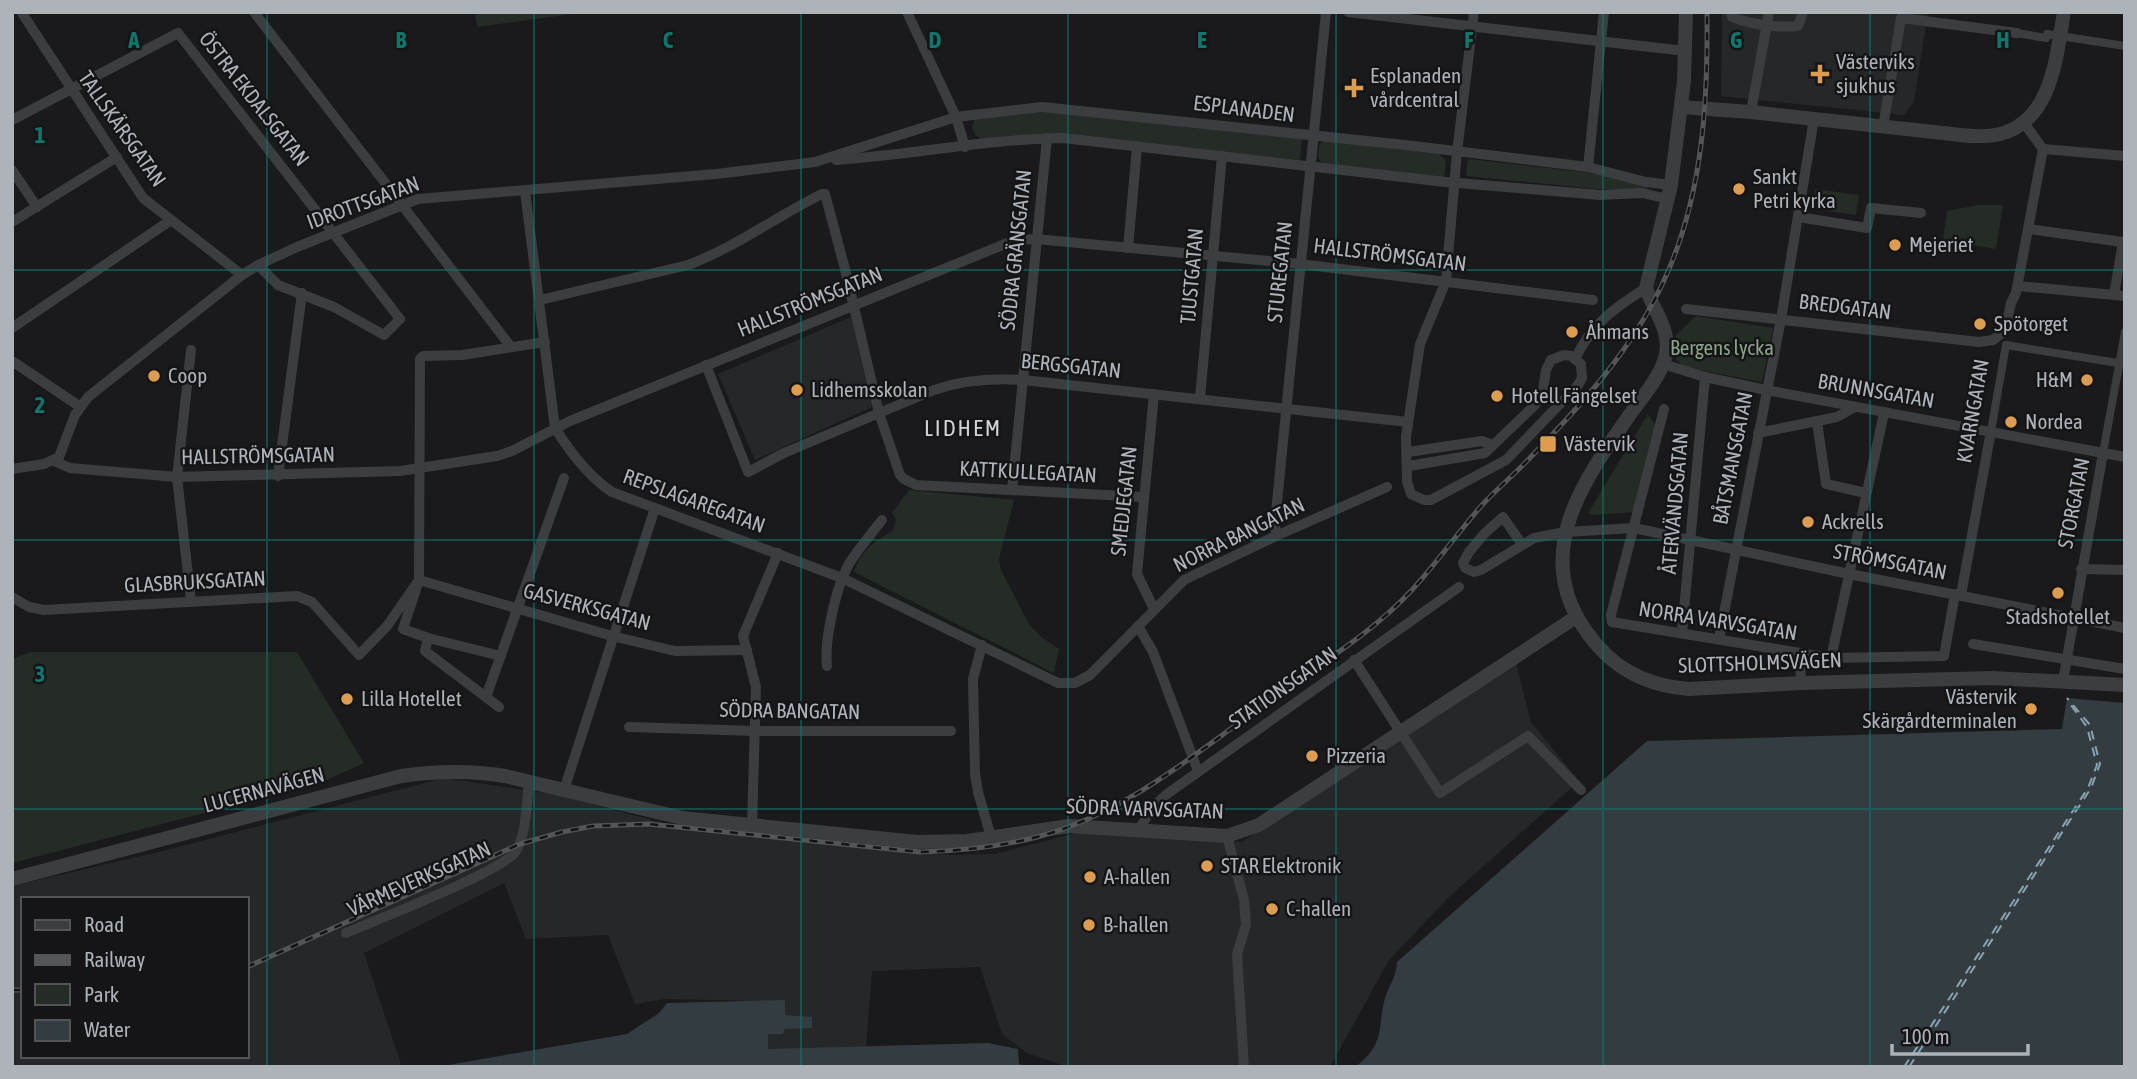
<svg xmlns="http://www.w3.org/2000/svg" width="2137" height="1079" font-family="'Asap Condensed',sans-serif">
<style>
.built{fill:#262729;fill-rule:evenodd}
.green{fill:#252c25}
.water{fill:#333c41}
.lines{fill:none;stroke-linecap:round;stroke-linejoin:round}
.ferry{stroke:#8aa3b0;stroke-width:2;stroke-dasharray:9 7;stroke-linecap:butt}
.pedestrian{stroke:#3c3d40;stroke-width:8}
.minor{stroke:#3c3d40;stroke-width:10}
.tertiary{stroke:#3c3d40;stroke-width:14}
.rail-casing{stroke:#535559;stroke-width:5}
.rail{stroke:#151517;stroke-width:2.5;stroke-dasharray:8;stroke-linecap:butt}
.grid{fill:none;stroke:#0f766e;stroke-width:2;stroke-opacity:0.55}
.poi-dot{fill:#dd9d51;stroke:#151517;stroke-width:2.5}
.labels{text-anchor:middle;stroke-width:5;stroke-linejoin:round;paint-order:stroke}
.poi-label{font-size:21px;fill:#aeb3ba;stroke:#151517;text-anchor:start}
.street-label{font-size:21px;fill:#aeb3ba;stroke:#151517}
.park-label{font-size:21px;fill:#89a288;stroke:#151517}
.neighbourhood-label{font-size:23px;letter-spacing:2px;fill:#cfd2d6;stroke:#151517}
.grid-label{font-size:23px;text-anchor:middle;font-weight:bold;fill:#0f766e;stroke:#151517;stroke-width:5;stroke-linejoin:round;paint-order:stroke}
</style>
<rect width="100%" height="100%" fill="#1a1a1c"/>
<g class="built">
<path d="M 1722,12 L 1928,12 L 1914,102 L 1904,115 L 1721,96 Z"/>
<path d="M 851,317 L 872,407 L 755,460 L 718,374 Z"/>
<path d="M 1516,663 L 1531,722 L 1579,781 L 1450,896 L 1389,960 L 1330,1067 L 1068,1067 L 1027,1053 L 1002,1034 L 980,967 L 872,971 L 866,1047 L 764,1051 L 767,1001 L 665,999 L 635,1004 L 608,935 L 526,939 L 504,883 L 364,953 L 402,1067 L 12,1067 L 12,886 L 163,851 L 444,778 L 558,795 L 663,823 L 912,853 L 953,855 L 995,854 L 1084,831 L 1242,842 ZM 23,899 L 247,899 L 247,1056 L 23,1056 Z"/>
</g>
<g class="green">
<path d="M 475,12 L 588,12 L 477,27 Z"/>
<path d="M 1056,111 L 1302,139 L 1300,160 L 1086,137 L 984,140 L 975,135 L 972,127 L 975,118 Z"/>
<path d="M 1324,140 L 1439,154 L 1446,160 L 1444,177 L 1322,163 L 1318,158 L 1319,145 Z"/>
<path d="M 1468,159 L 1601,174 L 1648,186 L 1647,189 L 1597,189 L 1466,176 Z"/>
<path d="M 1815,189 L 1859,195 L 1856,215 L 1812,209 Z"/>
<path d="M 1979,205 L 2003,205 L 1996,249 L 1943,240 L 1947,211 Z"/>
<path d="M 1696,316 L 1773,328 L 1762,382 L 1683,367 L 1676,359 L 1675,336 Z"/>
<path d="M 1648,414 L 1655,425 L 1634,512 L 1593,515 L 1588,513 Z"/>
<path d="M 909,490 L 1014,500 L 999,559 L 1001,570 L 1029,624 L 1041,637 L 1059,649 L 1054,673 L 854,572 C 861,551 874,541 893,531 L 896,519 L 892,513 Z"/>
<path d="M 31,652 L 297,652 L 364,763 L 320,783 L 12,863 L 12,659 Z"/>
</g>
<g class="water">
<path d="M 2067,698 L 2125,703 L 2125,1067 L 1355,1067 C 1386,1044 1377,1028 1385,998 C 1390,983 1396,978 1397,962 L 1647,741 L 2062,729 Z"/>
<path d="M 785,1000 L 785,1015 L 812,1017 L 812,1028 L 785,1029 L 783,1034 L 768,1034 L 768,1049 L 988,1043 L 1018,1049 L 1019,1064 L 1031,1067 L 436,1067 L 627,1034 L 659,1013 L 667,1003 Z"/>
</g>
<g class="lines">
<g class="ferry">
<path d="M 1904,1067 L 2088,788 L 2097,765 L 2087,727 L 2071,705"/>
<path d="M 1909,1067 L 2091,788 L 2100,764 L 2090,725 L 2067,698"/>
</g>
<g class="pedestrian">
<path d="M 2017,33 L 2046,38"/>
<path d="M 2047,34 L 2125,46"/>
<path d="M 2006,345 L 2124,364"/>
<path d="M 1991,431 L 2006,345"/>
<path d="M 2103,453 L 2125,332"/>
</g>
<g class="minor">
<path d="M 254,12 L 511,347"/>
<path d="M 907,12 L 956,117 L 965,147"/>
<path d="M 1348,12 L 1676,50"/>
<path d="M 1731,12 L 1732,17 C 1752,25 1777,28 1798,26 L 1803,12"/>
<path d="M 22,13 L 143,198 L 242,275"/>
<path d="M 1751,112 L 1769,12"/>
<path d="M 12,120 L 178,33 L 400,319 L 384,335 L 334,307 L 278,285 L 258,265"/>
<path d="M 1883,127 L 1901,18 L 2017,33"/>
<path d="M 2043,149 L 2125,156"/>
<path d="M 836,160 C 911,155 987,139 1063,138 L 1446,182 L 1600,195 L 1642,193 L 1668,199"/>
<path d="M 1588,167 L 1604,12"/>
<path d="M 12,170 L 37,207"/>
<path d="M 525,191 L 555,428 C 570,452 588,476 612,492 L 842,578 L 1058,683 L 1075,683 L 1090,675 L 1184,580 L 1276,536 L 1387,487"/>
<path d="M 1798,217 L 1867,228 L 1871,208 L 1921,213"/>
<path d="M 12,222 L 117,157"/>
<path d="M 2028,229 L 2123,242 L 2114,295"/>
<path d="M 1128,248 L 1137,147"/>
<path d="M 2018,286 L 2125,296"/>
<path d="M 540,300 L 688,265 C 736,247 777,216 822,194 L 825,194 L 845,269 L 879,413 L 900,475 L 904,479 L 916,485 L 1144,497"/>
<path d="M 1686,309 L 1979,342 L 1993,340 L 2003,332 L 2006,326 L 2011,303 L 2016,293 L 2043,149 L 2024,123"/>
<path d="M 12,328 L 171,220"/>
<path d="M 1575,359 C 1592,324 1614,308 1646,288"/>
<path d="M 12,361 L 79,406"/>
<path d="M 1663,364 L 1705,377 L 1766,390 L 2125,457"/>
<path d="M 706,365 L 748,472 L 784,453 L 934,390 C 963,380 992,378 1023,380 L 1408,422"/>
<path d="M 1154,394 L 1137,574 L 1154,609"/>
<path d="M 1200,398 L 1222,156"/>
<path d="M 1664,409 L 1611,615 L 1612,622 L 1831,658 L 1944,656 L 1955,594"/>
<path d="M 1817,422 L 1826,484 L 1866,493"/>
<path d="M 1758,433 L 1837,417 L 1855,407"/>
<path d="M 1408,452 L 1482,441 L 1492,445"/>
<path d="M 54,461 L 70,468 L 177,477 L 400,471 L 497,456 L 512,451 L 570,421 L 1015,240 L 1036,239 L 1300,264 L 1593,300"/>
<path d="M 1409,466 L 1485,453 L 1535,405 L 1543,390 L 1546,370 L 1551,360 L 1564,355 L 1571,356 L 1581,364 L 1582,378 L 1578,385 L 1506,460 L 1431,500 L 1424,500 L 1411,494 L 1407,482 L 1406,437 L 1420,344 L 1446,281 L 1457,152 L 1474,12"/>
<path d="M 12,469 L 44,464 L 59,457 L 75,415 L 88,397 L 242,275 L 258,265 L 297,247 L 418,199 L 716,174 L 815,162 L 956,117 L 1042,107 L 1405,145 L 1588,167 L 1646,182 L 1671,185"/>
<path d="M 278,476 L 302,293"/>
<path d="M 1012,490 L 1047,138"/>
<path d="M 1276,536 L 1275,522 L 1326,12"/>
<path d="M 1521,543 L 1503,517 L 1484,534 L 1469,552 L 1463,563 L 1465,568 L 1474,572 L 1481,570 L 1534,538 L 1565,532 L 1634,528 L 1849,574 L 2125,628"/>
<path d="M 2081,569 L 2125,570"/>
<path d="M 1961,595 L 1991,431"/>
<path d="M 12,597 L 29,607 L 44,610 L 297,596 L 312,602 L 359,655 L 387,626 L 419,580 L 420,359 L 423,356 L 462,355 L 545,342"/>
<path d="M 191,601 L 177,477 L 191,350"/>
<path d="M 1138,626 L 1153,652 L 1198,771"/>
<path d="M 1682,632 L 1705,377"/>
<path d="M 428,638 L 501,656"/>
<path d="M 1719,639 L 1781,319 L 1814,119"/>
<path d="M 1973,644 L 2125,669"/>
<path d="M 982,645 L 973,679 L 975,774 L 978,792 L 991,837"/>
<path d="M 1800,653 L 1801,683"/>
<path d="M 1831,658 L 1884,413"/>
<path d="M 1354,660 L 1440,793 L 1528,736 L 1581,790"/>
<path d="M 827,666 C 824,640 836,587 849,564 C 858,549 871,534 882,520"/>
<path d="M 2063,681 L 2103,453"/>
<path d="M 486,697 L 564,478"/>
<path d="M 499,707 L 425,651 L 428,638 L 403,629 L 419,580 L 612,636 L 675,651 L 747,650"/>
<path d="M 629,727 L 756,731 L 951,731"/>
<path d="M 564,790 L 655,508"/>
<path d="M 752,826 L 756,687 L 743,636 L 778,553"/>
<path d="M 1139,830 L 1151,809 L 1167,794 L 1459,587"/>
<path d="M 1227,836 L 1244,900 L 1246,925 L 1237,954 L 1244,1067"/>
<path d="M 346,933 C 375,920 504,871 516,851 C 526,836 527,800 529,782"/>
</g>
<g class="tertiary">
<path d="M 1686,12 L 1684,81 L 1671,185 L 1646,288 C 1653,310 1671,330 1666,354 C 1662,375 1643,396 1631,413 C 1585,478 1530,553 1586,631 C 1611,667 1644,686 1689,689 L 1801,683 L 1992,678 L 2125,685"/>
<path d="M 1681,107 L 1751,112 L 1952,134 C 1967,136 1985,138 2000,134 C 2053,120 2056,56 2064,12"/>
<path d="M 12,879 L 401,776 C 436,771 470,770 505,776 L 682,818 L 917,842 L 967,841 L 1069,826 L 1227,836 L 1259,825 L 1576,617"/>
</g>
<defs>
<g id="rail">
<path d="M 247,967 L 520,844 L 562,832 L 593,826 L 649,824 L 920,852 C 959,851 999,847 1037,837 C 1128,813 1203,748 1278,694 C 1323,662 1373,632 1411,591 C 1437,563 1458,532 1483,504 C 1496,490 1510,478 1523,465 C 1578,409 1634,349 1666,276 C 1703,193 1708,102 1707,12"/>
<path d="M 12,990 L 23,990"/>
</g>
</defs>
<use href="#rail" class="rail-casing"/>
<use href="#rail" class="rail"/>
</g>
<path class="grid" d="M 267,12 L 267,1067M 534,12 L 534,1067M 801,12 L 801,1067M 1068,12 L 1068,1067M 1336,12 L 1336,1067M 1603,12 L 1603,1067M 1870,12 L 1870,1067M 12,270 L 2125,270M 12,540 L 2125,540M 12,809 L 2125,809"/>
<g class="poi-dot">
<path d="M1816.5 63.5h7v7h7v7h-7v7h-7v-7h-7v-7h7z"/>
<path d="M1350.5 77.5h7v7h7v7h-7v7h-7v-7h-7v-7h7z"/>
<circle cx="1739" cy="189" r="7"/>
<circle cx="1895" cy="245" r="7"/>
<circle cx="1980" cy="324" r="7"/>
<circle cx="1572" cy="332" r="7"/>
<circle cx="154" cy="376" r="7"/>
<circle cx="2087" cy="380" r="7"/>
<circle cx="797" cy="390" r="7"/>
<circle cx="1497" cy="396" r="7"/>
<circle cx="2011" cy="422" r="7"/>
<rect x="1539" y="435" width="18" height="18" rx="3.5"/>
<circle cx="1808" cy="522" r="7"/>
<circle cx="2058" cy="593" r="7"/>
<circle cx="347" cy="699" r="7"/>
<circle cx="2031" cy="709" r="7"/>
<circle cx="1312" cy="756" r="7"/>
<circle cx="1207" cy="866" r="7"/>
<circle cx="1090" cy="877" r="7"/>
<circle cx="1272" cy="909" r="7"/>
<circle cx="1089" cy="925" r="7"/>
</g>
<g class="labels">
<g class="poi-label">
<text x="1836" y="69">Västerviks<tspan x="1836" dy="24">sjukhus</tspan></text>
<text x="1370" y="83">Esplanaden<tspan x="1370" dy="24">vårdcentral</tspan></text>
<text x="1753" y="184">Sankt<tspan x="1753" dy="24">Petri kyrka</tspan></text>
<text x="1909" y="252">Mejeriet</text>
<text x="1994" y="331">Spötorget</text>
<text x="1586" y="339">Åhmans</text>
<text x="168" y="383">Coop</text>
<text x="2073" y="387" text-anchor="end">H&amp;M</text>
<text x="811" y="397">Lidhemsskolan</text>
<text x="1511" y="403">Hotell Fängelset</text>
<text x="2025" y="429">Nordea</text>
<text x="1564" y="451">Västervik</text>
<text x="1822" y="529">Ackrells</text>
<text x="2058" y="624" text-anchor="middle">Stadshotellet</text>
<text x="2017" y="704" text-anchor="end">Västervik<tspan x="2017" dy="24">Skärgårdterminalen</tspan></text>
<text x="361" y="706">Lilla Hotellet</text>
<text x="1326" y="763">Pizzeria</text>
<text x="1221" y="873">STAR Elektronik</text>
<text x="1104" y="884">A-hallen</text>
<text x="1286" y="916">C-hallen</text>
<text x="1103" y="932">B-hallen</text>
</g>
<g class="street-label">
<text transform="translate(254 99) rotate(52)" y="7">ÖSTRA EKDALSGATAN</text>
<text transform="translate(1244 109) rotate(7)" y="7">ESPLANADEN</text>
<text transform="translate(122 129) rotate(55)" y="7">TALLSKÄRSGATAN</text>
<text transform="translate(363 203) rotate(-20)" y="7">IDROTTSGATAN</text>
<text transform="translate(1016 250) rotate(-84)" y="7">SÖDRA GRÄNSGATAN</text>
<text transform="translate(1390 255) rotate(7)" y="7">HALLSTRÖMSGATAN</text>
<text transform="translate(1280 272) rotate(-84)" y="7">STUREGATAN</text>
<text transform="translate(1192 276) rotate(-85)" y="7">TJUSTGATAN</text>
<text transform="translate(810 302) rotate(-22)" y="7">HALLSTRÖMSGATAN</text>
<text transform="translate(1845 307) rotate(7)" y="7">BREDGATAN</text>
<text transform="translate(1071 366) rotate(6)" y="7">BERGSGATAN</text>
<text transform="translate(1876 391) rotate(10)" y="7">BRUNNSGATAN</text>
<text transform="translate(1973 411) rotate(-80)" y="7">KVARNGATAN</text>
<text transform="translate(258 456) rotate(-1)" y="7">HALLSTRÖMSGATAN</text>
<text transform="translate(1733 458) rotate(-79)" y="7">BÅTSMANSGATAN</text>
<text transform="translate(1028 472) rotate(3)" y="7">KATTKULLEGATAN</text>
<text transform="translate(694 501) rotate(20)" y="7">REPSLAGAREGATAN</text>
<text transform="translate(1124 501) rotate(-84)" y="7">SMEDJEGATAN</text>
<text transform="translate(1675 503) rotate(-85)" y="7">ÅTERVÄNDSGATAN</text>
<text transform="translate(2074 503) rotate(-79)" y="7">STORGATAN</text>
<text transform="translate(1239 535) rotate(-26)" y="7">NORRA BANGATAN</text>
<text transform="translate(1890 562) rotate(11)" y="7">STRÖMSGATAN</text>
<text transform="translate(195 582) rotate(-3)" y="7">GLASBRUKSGATAN</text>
<text transform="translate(587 607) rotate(15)" y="7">GASVERKSGATAN</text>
<text transform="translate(1718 621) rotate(9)" y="7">NORRA VARVSGATAN</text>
<text transform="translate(1760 663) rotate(-2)" y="7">SLOTTSHOLMSVÄGEN</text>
<text transform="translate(1283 688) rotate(-35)" y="7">STATIONSGATAN</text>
<text transform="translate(790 711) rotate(1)" y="7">SÖDRA BANGATAN</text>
<text transform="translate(264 790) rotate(-15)" y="7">LUCERNAVÄGEN</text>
<text transform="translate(1145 809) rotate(2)" y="7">SÖDRA VARVSGATAN</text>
<text transform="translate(419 879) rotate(-24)" y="7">VÄRMEVERKSGATAN</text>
</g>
<g class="park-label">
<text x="1722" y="355">Bergens lycka</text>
</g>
<g class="neighbourhood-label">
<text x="963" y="436">LIDHEM</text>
</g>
</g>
<g class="grid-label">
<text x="134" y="48">A</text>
<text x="401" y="48">B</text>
<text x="668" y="48">C</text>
<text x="935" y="48">D</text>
<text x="1202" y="48">E</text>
<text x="1469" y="48">F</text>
<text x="1736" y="48">G</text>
<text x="2003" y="48">H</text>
<text x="40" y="143">1</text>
<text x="40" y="413">2</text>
<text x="40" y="682">3</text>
</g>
<rect width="2137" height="1079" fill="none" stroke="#aeb3ba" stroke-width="28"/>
<rect x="21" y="897" width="228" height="161" fill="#151517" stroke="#525458" stroke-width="2"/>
<rect x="35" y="920" width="35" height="10" fill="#3c3d40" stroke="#525458" stroke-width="2"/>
<text x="84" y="932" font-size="21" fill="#aeb3ba">Road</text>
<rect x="35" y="955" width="35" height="10" fill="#535559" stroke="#525458" stroke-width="2"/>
<text x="84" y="967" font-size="21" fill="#aeb3ba">Railway</text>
<rect x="35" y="984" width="35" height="21" fill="#252c25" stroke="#525458" stroke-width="2"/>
<text x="84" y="1002" font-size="21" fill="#aeb3ba">Park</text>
<rect x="35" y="1020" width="35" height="21" fill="#333c41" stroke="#525458" stroke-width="2"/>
<text x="84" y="1037" font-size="21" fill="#aeb3ba">Water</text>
<path d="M1892 1044v10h136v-10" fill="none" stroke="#aeb3ba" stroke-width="3.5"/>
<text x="1902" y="1044" font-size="21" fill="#aeb3ba" stroke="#151517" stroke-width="5" paint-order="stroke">100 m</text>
</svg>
